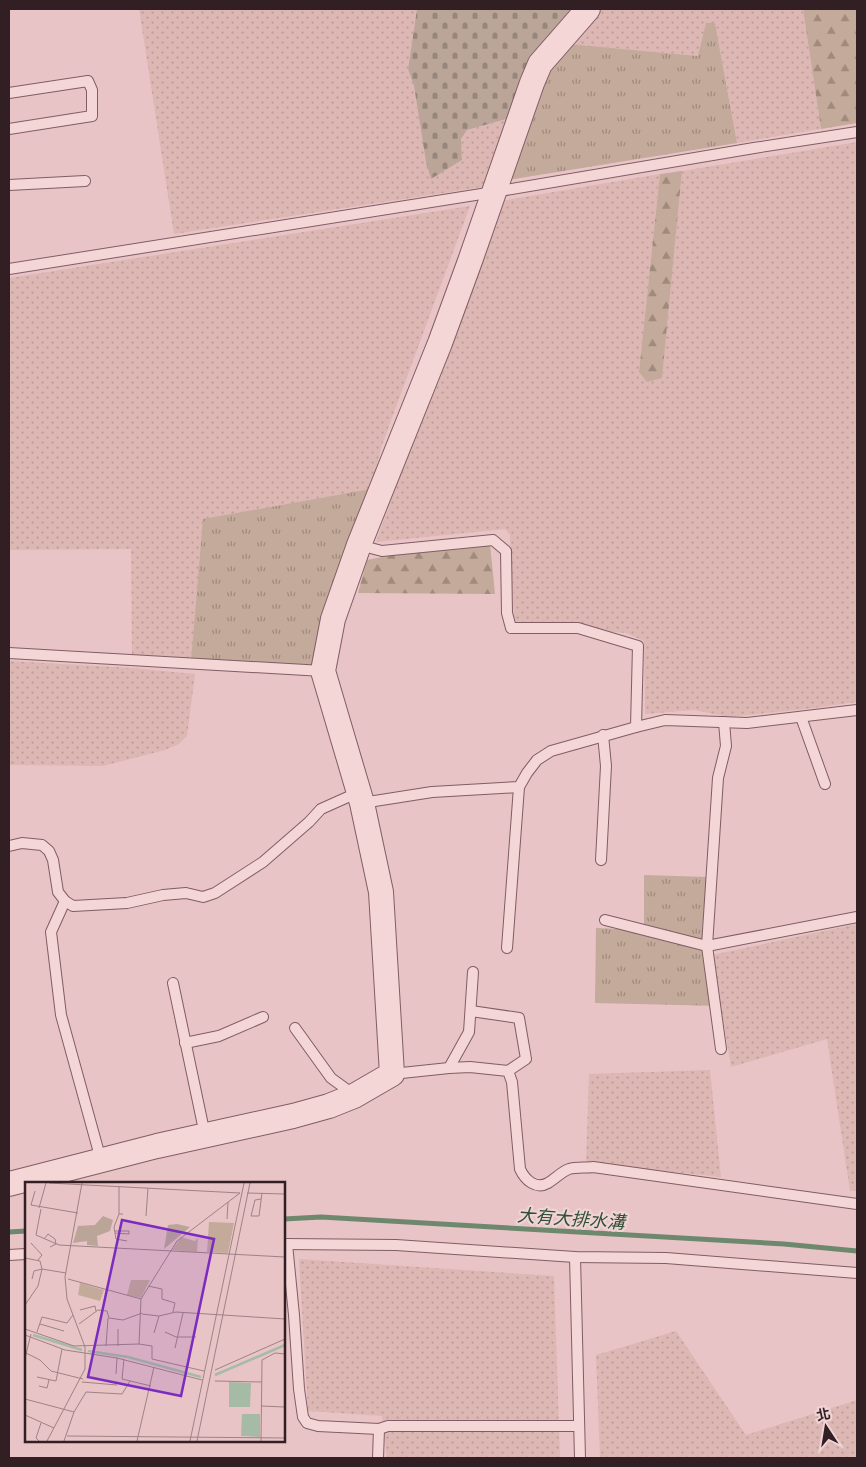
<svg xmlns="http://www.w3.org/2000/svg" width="866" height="1467" font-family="Bitter,'Noto Sans TC',serif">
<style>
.farmland{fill:url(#farmland-dots)}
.grass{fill:url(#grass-tufts)}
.forest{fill:url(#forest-firs)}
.cemetery{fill:url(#cemetery-stones)}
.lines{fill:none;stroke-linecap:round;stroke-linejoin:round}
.stream{stroke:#6e886e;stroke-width:5}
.service-casing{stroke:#805d64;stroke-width:12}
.tertiary-casing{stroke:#805d64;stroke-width:26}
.service{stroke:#f4d6d7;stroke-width:10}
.tertiary{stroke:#f4d6d7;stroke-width:24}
.labels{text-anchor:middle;stroke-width:4.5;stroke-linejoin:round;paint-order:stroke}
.water-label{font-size:18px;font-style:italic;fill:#305036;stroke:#f0d3d4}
.inset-river{fill:none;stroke:#a6bba5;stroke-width:2.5}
.inset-road{fill:none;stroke:#9f8285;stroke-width:1}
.view{fill:#7b2cbf;fill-opacity:0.15;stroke:#7b2cbf;stroke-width:2.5}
.inset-edge{fill:none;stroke:#321f24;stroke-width:2.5}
</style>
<defs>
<pattern id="farmland-dots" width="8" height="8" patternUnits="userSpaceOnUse" patternTransform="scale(1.25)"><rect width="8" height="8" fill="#dcb7b3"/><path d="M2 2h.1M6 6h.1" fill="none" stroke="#bd9d9a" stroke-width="1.8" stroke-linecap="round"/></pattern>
<pattern id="grass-tufts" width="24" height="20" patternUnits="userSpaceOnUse" patternTransform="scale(1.25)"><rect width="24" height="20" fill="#c4aa9a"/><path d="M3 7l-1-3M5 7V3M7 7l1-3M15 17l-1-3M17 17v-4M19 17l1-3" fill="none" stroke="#a08a7d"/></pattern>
<pattern id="forest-firs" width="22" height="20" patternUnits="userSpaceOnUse" patternTransform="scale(1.25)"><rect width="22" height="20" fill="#c4aa9a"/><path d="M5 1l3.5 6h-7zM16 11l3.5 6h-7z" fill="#a08a7d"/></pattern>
<pattern id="cemetery-stones" width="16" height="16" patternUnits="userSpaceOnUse" patternTransform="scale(1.25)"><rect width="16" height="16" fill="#baa598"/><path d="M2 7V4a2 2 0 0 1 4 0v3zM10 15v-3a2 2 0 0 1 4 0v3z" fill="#98867c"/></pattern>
</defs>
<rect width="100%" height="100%" fill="#e8c4c6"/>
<g class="farmland">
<path d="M 139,9 L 417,9 L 408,69 L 414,86 L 426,162 L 431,178 L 462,160 L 461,139 L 467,130 L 510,118 L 483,187 L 174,234 Z"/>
<path d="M 600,9 L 803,9 L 821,129 L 737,143 L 715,23 L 706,24 L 699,56 L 569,44 Z"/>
<path d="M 857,142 L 857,702 L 814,708 L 729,717 L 694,710 L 645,714 L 644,641 L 626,633 L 517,623 L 514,617 L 510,535 L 505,529 L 376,542 L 501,201 L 660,174 L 639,372 L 662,377 L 682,171 Z"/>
<path d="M 470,206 L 382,445 L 371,489 L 191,662 L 132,657 L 131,549 L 9,550 L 9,278 Z"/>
<path d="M 9,661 L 132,668 L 195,674 L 187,736 L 179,744 L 165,750 L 103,766 L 9,765 Z"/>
<path d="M 857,924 L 857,1191 L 850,1191 L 827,1039 L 731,1067 L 712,955 Z"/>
<path d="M 710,1070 L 721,1177 L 586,1163 L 589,1074 Z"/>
<path d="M 299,1259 L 554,1276 L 560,1458 L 387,1458 L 382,1416 L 308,1411 Z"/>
<path d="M 676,1331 L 746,1435 L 857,1400 L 857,1458 L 600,1458 L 596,1355 Z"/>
</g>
<g class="grass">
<path d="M 706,23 L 715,23 L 737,143 L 508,180 L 540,85 L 554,60 L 569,44 L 698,56 Z"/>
<path d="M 371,489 L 320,665 L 191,662 L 203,519 Z"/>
<path d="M 644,875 L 707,877 L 702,929 L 712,955 L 721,1006 L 595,1003 L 596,928 L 644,930 Z"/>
</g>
<g class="forest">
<path d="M 803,9 L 857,9 L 857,123 L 821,129 Z"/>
<path d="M 682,171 L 662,378 L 647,382 L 639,372 L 660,174 Z"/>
<path d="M 467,540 L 490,544 L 495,594 L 358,593 L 367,560 Z"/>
</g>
<path class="cemetery" d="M 417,9 L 574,9 L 510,118 L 467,130 L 461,139 L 462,160 L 431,179 L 426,162 L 414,86 L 408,69 Z"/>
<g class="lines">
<g class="stream">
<path d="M 284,1219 L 321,1217 L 784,1244 L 857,1251"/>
<path d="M 9,1232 L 26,1231"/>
</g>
<defs>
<g id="service">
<path d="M 9,93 L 88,81 L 92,90 L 92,116 L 9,129"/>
<path d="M 9,185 L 85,181"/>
<path d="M 9,269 L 494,192 L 754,148 L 857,132"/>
<path d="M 359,545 L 382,551 L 493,540 L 506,551 L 507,613 L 511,628 L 578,628 L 638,646 L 636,727"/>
<path d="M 9,653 L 323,671"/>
<path d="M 801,717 L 825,784"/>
<path d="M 362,803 L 432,792 L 519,787 L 527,773 L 537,760 L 551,751 L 636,727 L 665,720 L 747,723 L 857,710"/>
<path d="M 9,846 L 22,843 L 42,845 L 49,851 L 53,860 L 58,892 L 65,901 L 73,906 L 127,903 L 163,895 L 186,893 L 203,897 L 215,893 L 263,862 L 309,822 L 321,809 L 359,792"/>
<path d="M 601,860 L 606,766 L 603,735"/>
<path d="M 65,901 L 51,932 L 61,1015 L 101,1160"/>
<path d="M 605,920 L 707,946 L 857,917"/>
<path d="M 507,948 L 519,787"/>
<path d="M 173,983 L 205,1135"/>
<path d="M 471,1011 L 519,1018 L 526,1059 L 508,1071"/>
<path d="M 295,1028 L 331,1078 L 353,1094"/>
<path d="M 185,1043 L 219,1036 L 263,1017"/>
<path d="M 721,1049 L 707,946 L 718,778 L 726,746 L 724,722"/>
<path d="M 449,1068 L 469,1032 L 473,972"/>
<path d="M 392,1074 L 449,1068 L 470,1067 L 508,1071 L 512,1082 L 520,1169 C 525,1180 536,1190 548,1183 C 555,1179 561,1172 569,1169 C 576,1167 586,1168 593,1167 L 857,1204"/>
<path d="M 284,1244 L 396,1245 L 575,1257 L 666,1258 L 857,1273"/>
<path d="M 287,1244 L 294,1315 L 299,1389 L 303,1417 L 307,1423 L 318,1426 L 379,1429 L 388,1426 L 579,1426"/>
<path d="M 9,1255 L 26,1254"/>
<path d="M 575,1257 L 580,1458"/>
<path d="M 378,1458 L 379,1429"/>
</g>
<path id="tertiary" d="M 9,1184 L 157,1146 L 293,1116 L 329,1106 L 354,1096 L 392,1074 L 381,892 L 362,803 L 323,671 L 333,619 L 359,545 L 440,343 L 470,261 L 532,83 L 540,64 L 588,9"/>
</defs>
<use href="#service" class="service-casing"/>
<use href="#tertiary" class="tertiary-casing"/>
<use href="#service" class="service"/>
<use href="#tertiary" class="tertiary"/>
</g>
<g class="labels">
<g class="water-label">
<text transform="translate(571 1219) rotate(4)" y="6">大有大排水溝</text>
</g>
</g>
<g transform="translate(25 1182)">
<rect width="260" height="260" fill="#e8c4c6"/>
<path d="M 156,55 L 170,59 L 173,56 L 172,70 L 147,68 ZM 106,98 L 125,98 L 116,116 L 102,113 Z" fill="#c4aa9a"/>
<path d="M 184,40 L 209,41 L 203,71 L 182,70 Z" fill="#c4aa9a"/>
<path d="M 78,34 L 88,38 L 85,49 L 72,54 L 73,64 L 62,63 L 62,59 L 48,61 L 53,44 L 70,43 ZM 152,42 L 165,45 L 139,67 L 143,43 Z" fill="#baa598"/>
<path d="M 55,101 L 79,108 L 75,119 L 53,113 Z" fill="#c4aa9a"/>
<path d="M 204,200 L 226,201 L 225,225 L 204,225 ZM 217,232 L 235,232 L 235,255 L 216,254 Z" fill="#a6bba5"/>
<path class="inset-river" d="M 8,153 L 57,168M 63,169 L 103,175 L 176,195M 190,193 L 260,163"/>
<path class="inset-road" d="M 24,1 L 215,11M 94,4 L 94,32 L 98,32M 10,9 L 6,23 L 53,31M 222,11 L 260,12M 236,17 L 230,18 L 226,34 L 234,34 L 237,11M 14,26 L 21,1M 16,27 L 11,53 L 34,63 L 260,75M 94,32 L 89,45 L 91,57 L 102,59M 121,34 L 123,6M 202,37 L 203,20M 89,49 L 104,49 L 104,52 L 90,51M 19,57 L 23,52 L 30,57 L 31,62 L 25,65M 6,61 L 17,73 L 13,78M 0,76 L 15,79 L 17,87 L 9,89 L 7,97M 43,97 L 116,117M 123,104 L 137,107 L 137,117 L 150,121 L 148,130M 0,123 L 13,104 L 17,87 L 41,91M 55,128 L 70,124 L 71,129M 117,132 L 134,134 L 151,130 L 260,137M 15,142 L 39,149M 54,142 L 73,128 L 82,129 L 84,136 L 98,138 L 117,131M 0,147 L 49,164 L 114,162 L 116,117 L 152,59 L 215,11M 12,150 L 17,135 L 42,141 L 48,133M 140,150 L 151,155 L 171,155M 129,151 L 134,134M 0,153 L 40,168 L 92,176 L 177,198M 114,162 L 127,164 L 127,177 L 179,189M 81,164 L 83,136M 93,164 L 93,147M 150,166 L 158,131M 1,171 L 15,178 L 26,189 L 58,197M 0,176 L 6,152M 99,177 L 97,197 L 126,204M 190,188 L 260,157M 91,192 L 92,176M 12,195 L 31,199 L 37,167M 190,199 L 237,200M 57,200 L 92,203M 14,204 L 22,206 L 24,198M 0,217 L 49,230 L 39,259M 236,224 L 260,225M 49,230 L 61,210 L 97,212 L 105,199M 0,233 L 29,246M 42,254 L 260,256M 14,259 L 11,256 L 16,241M 22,259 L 60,187 L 60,165 L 42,117 L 40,95 L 57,1M 112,259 L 129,185M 165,259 L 219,1M 172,259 L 225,1M 236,259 L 237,178 L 250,171 L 260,172"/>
<path class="view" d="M 97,38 L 189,57 L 156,214 L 63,195 Z"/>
<rect width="260" height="260" class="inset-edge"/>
</g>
<rect width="866" height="1467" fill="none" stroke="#321f24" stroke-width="20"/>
<g transform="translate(826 1427) rotate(348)" stroke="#f0d3d4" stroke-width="4" paint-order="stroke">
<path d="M0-4L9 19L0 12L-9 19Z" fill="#321f24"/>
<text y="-8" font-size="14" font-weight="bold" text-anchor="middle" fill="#321f24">北</text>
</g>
</svg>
